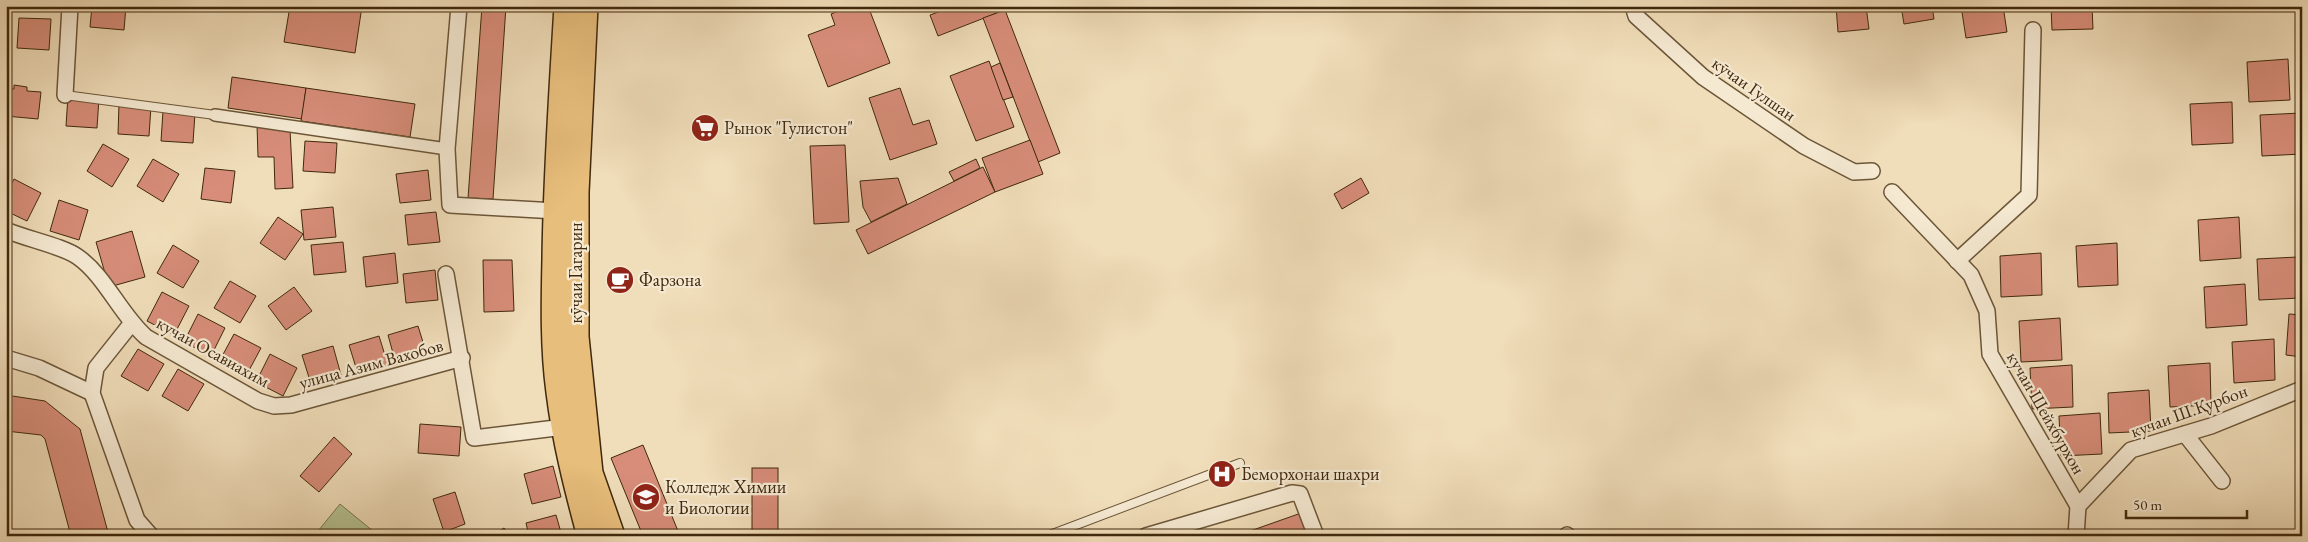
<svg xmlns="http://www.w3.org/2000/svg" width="2308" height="542" font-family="'EB Garamond',serif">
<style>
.green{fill:#b6c292;stroke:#7b7650}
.building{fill:#d78d79;stroke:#40290d}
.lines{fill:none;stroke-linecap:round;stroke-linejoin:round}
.service-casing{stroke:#6c5638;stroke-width:10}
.pedestrian-casing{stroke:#6c5638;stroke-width:14}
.minor-casing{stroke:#6c5638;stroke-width:18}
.trunk-casing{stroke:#40290d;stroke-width:28}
.service{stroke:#f5e9d2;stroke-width:8}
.pedestrian{stroke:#f5e9d2;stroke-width:11}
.minor{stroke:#f5e9d2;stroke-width:15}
.trunk{stroke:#e8be7c;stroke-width:25}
.labels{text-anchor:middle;stroke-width:4.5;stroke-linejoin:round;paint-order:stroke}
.street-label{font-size:18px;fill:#40290d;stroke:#f5e9d2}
.poi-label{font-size:18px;fill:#40290d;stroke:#f5e9d2;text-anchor:start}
</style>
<rect width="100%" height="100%" fill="#f0ddb9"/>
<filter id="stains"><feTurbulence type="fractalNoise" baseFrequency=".004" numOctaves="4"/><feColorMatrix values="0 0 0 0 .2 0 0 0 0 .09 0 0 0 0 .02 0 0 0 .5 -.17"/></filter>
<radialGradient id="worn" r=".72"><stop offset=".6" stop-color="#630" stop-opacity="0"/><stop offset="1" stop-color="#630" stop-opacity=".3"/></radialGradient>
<path class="green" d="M 340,504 L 379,536 L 314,536 Z"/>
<g class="building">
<path d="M 92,6 L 126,6 L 124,30 L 90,27 Z"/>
<path d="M 290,6 L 362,6 L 355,53 L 284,42 Z"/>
<path d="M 482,6 L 506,6 L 493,199 L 468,198 Z"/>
<path d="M 851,6 L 868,6 L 890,63 L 828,87 L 808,35 L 835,25 L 831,14 Z"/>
<path d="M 955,6 L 1015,6 L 938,36 L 930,15 Z"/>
<path d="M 1836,6 L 1866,6 L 1869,29 L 1838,32 Z"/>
<path d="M 1901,6 L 1932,6 L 1934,19 L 1904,24 Z"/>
<path d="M 1961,6 L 2003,6 L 2007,32 L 1966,38 Z"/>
<path d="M 2051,6 L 2092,6 L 2093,29 L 2052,30 Z"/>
<path d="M 1005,10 L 1060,153 L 1038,162 L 983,18 Z"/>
<path d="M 19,18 L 51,19 L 49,50 L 17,48 Z"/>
<path d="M 2288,59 L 2290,100 L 2249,102 L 2247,62 Z"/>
<path d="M 989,61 L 1014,127 L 976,141 L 950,76 Z"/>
<path d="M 1000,63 L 1013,97 L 1003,100 L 991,67 Z"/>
<path d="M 232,77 L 306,88 L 302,119 L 228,108 Z"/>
<path d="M 14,85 L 27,87 L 27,91 L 41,92 L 38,119 L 6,116 L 6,88 L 14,89 Z"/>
<path d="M 306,88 L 415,104 L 410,137 L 301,121 Z"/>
<path d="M 900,88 L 913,125 L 929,120 L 937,144 L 890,160 L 869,98 Z"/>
<path d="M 68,96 L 99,98 L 97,128 L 66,126 Z"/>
<path d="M 2232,102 L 2233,143 L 2192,145 L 2190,104 Z"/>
<path d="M 119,104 L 151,106 L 149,136 L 118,134 Z"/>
<path d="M 163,111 L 195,113 L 193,143 L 161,141 Z"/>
<path d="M 2301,113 L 2302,154 L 2262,156 L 2260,115 Z"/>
<path d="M 257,125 L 290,130 L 293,188 L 275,189 L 274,157 L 258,157 Z"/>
<path d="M 1030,140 L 1043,174 L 995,192 L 982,158 Z"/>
<path d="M 305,141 L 337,143 L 335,173 L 303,171 Z"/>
<path d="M 103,144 L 129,159 L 112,187 L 87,171 Z"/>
<path d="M 845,145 L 849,222 L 814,224 L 810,146 Z"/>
<path d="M 153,159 L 179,174 L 163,202 L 137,186 Z"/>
<path d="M 976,159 L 980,168 L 954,181 L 949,172 Z"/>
<path d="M 983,167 L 995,192 L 868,254 L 856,230 Z"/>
<path d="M 205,168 L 235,171 L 231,203 L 201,199 Z"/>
<path d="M 428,170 L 431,200 L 400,203 L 396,174 Z"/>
<path d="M 898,178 L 907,204 L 871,222 L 863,207 L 860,181 Z"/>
<path d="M 1361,178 L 1369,193 L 1342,209 L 1334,194 Z"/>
<path d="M 14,179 L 41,193 L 27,221 L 6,211 L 6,195 Z"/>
<path d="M 59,200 L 88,210 L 79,240 L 50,231 Z"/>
<path d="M 333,207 L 336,237 L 304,240 L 301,210 Z"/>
<path d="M 436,212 L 440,242 L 408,245 L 405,215 Z"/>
<path d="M 278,217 L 303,234 L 285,260 L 260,243 Z"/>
<path d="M 2239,217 L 2241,258 L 2200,261 L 2198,220 Z"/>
<path d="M 132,231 L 145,277 L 109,287 L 96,242 Z"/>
<path d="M 343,242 L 346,272 L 314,275 L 311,245 Z"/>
<path d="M 2117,243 L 2118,285 L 2078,287 L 2076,246 Z"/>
<path d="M 173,245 L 199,261 L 183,288 L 157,273 Z"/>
<path d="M 395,253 L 398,283 L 366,287 L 363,257 Z"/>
<path d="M 2041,253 L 2042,295 L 2001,297 L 2000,256 Z"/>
<path d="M 2298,257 L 2300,298 L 2259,300 L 2257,259 Z"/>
<path d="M 483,260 L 512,260 L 514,311 L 484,312 Z"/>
<path d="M 435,270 L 438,300 L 406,303 L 403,274 Z"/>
<path d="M 230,281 L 256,296 L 240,323 L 214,308 Z"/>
<path d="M 2245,284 L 2247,325 L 2206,328 L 2204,287 Z"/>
<path d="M 294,287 L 312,311 L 286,330 L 268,306 Z"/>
<path d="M 162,292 L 189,306 L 174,335 L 147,321 Z"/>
<path d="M 198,314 L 225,328 L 211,356 L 184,342 Z"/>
<path d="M 2289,314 L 2302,315 L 2302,357 L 2286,355 Z"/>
<path d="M 2060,318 L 2062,360 L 2021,362 L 2019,321 Z"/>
<path d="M 418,326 L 427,355 L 396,364 L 388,335 Z"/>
<path d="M 234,334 L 261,348 L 246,376 L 219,362 Z"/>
<path d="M 379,336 L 388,365 L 358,374 L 349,345 Z"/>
<path d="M 2274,339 L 2275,380 L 2234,383 L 2232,342 Z"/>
<path d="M 333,346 L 341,375 L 311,384 L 302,355 Z"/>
<path d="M 138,349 L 164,364 L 148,391 L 121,376 Z"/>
<path d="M 270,354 L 297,368 L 283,396 L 256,382 Z"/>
<path d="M 2210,363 L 2211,405 L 2170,407 L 2168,366 Z"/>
<path d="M 2072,365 L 2073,407 L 2032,409 L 2030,368 Z"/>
<path d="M 178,369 L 204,384 L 188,411 L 162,396 Z"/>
<path d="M 2149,390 L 2151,431 L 2109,433 L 2108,393 Z"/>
<path d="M 6,395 L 45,401 L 80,429 L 109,536 L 71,536 L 45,439 L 41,435 L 6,431 Z"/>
<path d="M 2100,413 L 2102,454 L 2061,456 L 2059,416 Z"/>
<path d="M 420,424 L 461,427 L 459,456 L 418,453 Z"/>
<path d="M 334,437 L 352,454 L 319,492 L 300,476 Z"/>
<path d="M 643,445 L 680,536 L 643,536 L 611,458 Z"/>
<path d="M 553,466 L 561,497 L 532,504 L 524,474 Z"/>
<rect x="752" y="468" width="26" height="68"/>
<path d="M 455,492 L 465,524 L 444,532 L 433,499 Z"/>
<path d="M 1304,512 L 1313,536 L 1236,536 Z"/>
<path d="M 556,515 L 562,536 L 529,536 L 526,523 Z"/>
<path d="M 504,528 L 510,536 L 492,536 Z"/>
</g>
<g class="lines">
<defs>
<g id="service">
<path d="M 65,95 L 215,115"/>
<path d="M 1047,536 L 1240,463"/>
</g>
<path id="pedestrian" d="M 215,115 L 447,149"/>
<g id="minor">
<path d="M 459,6 L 447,149 L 450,205 L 556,211"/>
<path d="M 1633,6 L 1636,16 L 1703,77 L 1804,146 L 1854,172 L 1872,171"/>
<path d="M 65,95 L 70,6"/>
<path d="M 1892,192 L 1971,275 L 1987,311 L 1990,354 L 2078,506"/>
<path d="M 6,230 C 26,239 63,246 78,257 C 106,277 120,314 146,337 L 258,401 L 274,406 L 291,405 L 462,358"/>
<path d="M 1957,261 L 2029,195 L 2033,30"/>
<path d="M 446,274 L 474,438 L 564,427"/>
<path d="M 131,324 L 96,368 L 92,393 L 137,520 L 151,536"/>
<path d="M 6,358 L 39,368 L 92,393"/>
<path d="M 2185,434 L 2222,481"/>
<path d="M 1567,535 L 1568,536"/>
<path d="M 1146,536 L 1292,493 L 1300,494 L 1316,536"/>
<path d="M 2076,536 L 2078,506 L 2131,450 L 2211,426 L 2302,389"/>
</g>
<g id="trunk">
<path d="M 567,6 C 562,91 556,175 555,259 C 554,303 553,348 559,392 C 565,441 577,488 590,536"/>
<path d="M 585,6 L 576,192 L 576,337 L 590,473 L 612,536"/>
</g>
</defs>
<use href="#service" class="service-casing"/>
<use href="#pedestrian" class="pedestrian-casing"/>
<use href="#minor" class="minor-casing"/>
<use href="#trunk" class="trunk-casing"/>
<use href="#service" class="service"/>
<use href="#pedestrian" class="pedestrian"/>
<use href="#minor" class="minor"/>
<use href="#trunk" class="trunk"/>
</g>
<defs>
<symbol id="supermarket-disc" viewBox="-11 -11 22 22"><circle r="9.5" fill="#8f2418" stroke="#f5e9d2"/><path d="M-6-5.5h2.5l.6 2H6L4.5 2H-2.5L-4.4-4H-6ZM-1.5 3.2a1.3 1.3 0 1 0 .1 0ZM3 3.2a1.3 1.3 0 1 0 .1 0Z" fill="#fff"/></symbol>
<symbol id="cafe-disc" viewBox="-11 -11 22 22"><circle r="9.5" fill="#8f2418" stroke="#f5e9d2"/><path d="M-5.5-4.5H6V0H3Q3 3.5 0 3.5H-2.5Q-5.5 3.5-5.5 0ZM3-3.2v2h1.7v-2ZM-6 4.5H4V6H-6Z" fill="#fff"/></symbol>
<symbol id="hospital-disc" viewBox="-11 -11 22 22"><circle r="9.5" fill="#8f2418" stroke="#f5e9d2"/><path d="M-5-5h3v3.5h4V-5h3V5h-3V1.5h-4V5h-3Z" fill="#fff"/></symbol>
<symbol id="university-disc" viewBox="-11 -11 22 22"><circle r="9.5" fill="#8f2418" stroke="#f5e9d2"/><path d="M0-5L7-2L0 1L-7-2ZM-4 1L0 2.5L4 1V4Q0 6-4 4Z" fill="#fff"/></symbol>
</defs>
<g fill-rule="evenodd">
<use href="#supermarket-disc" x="689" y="112" width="32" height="32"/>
<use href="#cafe-disc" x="604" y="264" width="32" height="32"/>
<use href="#hospital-disc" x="1206" y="458" width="32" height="32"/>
<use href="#university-disc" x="630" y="481" width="32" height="32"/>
</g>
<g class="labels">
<g class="street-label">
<text transform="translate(1754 89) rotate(35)" y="6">кӯчаи Гулшан</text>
<text transform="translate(576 273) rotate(-90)" y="6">кӯчаи Гагарин</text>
<text transform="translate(213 352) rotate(29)" y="6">кучаи Осавиахим</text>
<text transform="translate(371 364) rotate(-15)" y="6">улица Азим Вахобов</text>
<text transform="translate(2189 411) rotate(-20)" y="6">кучаи Ш.Қурбон</text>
<text transform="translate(2046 413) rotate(60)" y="6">кучаи Шейхбурхон</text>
</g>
<g class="poi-label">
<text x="724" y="134">Рынок "Гулистон"</text>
<text x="639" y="286">Фарзона</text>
<text x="1241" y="480">Беморхонаи шахри</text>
<text x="665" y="493">Колледж Химии<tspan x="665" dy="21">и Биологии</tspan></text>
</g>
</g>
<rect width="2308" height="542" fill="none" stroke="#f0ddb9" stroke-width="25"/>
<rect x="8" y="8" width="2293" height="527" fill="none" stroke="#40290d" stroke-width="2.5"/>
<rect x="12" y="12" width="2283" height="517" fill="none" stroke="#40290d"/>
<path d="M2126 510v8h121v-8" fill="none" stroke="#40290d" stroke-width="2.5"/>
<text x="2133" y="510" font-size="15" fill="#40290d" stroke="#f5e9d2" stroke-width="4" paint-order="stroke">50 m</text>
<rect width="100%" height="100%" filter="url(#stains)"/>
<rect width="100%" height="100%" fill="url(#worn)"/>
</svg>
